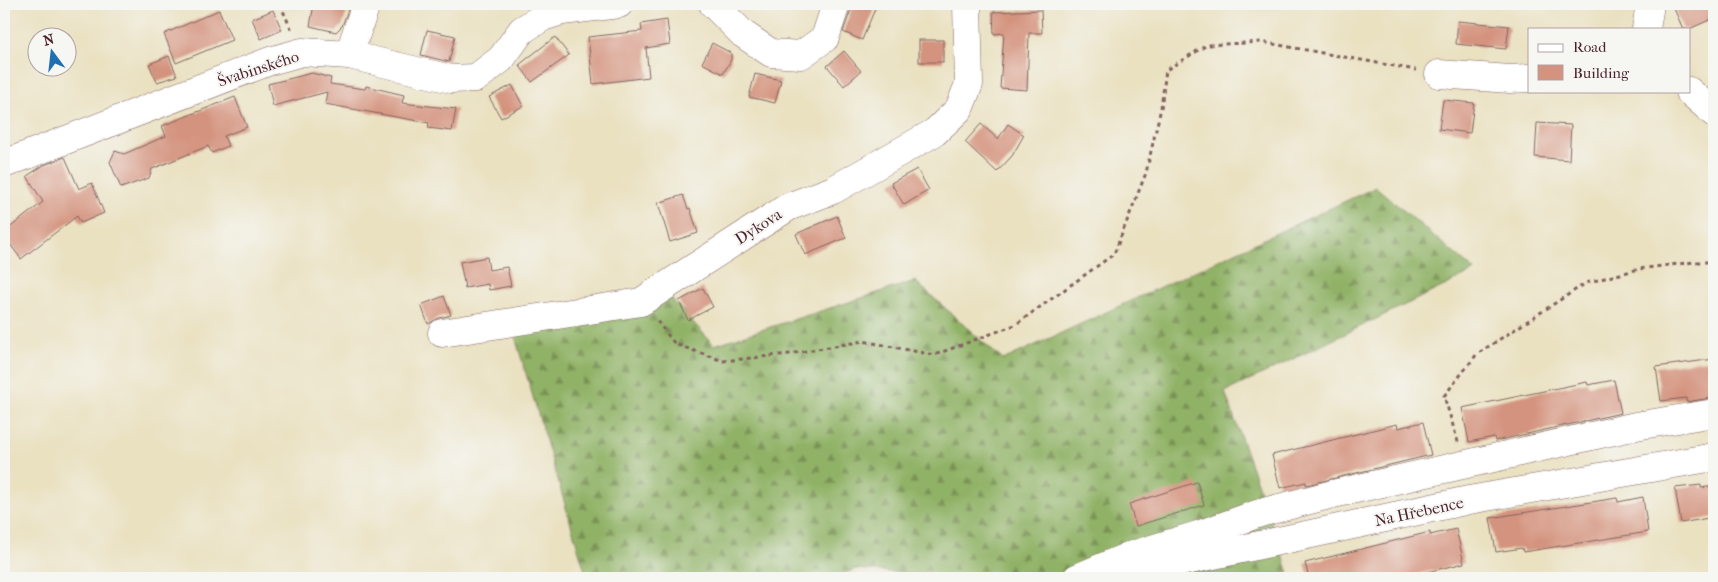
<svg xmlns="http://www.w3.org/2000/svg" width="1718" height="582" font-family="'IM FELL French Canon',serif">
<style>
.forest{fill:url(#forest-firs);stroke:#6d6848}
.building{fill:#d4937e}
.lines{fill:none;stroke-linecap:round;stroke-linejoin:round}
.minor-casing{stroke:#826360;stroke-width:29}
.path{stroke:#826360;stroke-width:3;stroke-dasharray:4 4;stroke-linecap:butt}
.minor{stroke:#fff;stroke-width:28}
.labels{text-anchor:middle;stroke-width:4;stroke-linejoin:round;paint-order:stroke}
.street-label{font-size:16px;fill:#4a1f2b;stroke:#f6f6f2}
</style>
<defs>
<pattern id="forest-firs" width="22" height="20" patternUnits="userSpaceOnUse" patternTransform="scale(1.25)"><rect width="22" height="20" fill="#90b266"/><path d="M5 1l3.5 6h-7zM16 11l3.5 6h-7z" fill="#789054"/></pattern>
</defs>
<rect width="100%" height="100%" fill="#f6f6f2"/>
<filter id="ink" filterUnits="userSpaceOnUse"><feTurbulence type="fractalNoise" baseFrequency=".02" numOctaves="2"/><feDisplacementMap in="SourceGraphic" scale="10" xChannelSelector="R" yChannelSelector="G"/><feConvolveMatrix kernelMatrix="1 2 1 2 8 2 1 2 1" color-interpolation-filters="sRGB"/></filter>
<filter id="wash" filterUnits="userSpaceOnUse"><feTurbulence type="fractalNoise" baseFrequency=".0096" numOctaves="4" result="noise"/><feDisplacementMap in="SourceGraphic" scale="20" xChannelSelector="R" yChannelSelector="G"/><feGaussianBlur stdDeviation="1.12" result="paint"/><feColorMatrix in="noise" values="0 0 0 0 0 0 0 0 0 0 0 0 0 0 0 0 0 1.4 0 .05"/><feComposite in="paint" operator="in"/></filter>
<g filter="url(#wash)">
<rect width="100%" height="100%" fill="#eae1c1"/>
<path class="forest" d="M 1376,187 L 1475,271 L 1225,392 L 1289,573 L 1259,578 L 963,578 L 854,569 L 837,578 L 587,578 L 510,320 L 666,293 L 714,345 L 915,281 L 1003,360 Z"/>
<g id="blocks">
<g class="building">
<path d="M 314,4 L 350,4 L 342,26 L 336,32 L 310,26 Z"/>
<path d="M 853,4 L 877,4 L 862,40 L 843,32 Z"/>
<path d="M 1672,4 L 1714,4 L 1714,18 L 1689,29 L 1683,29 Z"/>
<path d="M 219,10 L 232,40 L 176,63 L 164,34 Z"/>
<path d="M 273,10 L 282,30 L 261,39 L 252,19 Z"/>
<path d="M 1041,10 L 1042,33 L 1029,33 L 1027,90 L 1000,88 L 1004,33 L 994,34 L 993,12 Z"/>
<path d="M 667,20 L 670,44 L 646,48 L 649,77 L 593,84 L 588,37 L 642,31 L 641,24 Z"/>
<path d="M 1458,21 L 1509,26 L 1506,49 L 1456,44 Z"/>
<path d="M 427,30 L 455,36 L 449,62 L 421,55 Z"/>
<path d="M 555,37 L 569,55 L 532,82 L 519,65 Z"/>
<rect x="919" y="40" width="24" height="22"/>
<path d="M 712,43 L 731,53 L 731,60 L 723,74 L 702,63 Z"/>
<path d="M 844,51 L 861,71 L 844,86 L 827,66 Z"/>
<path d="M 169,56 L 177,76 L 157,82 L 149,64 Z"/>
<path d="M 312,73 L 331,78 L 330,84 L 365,89 L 366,86 L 404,95 L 402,103 L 456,109 L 452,131 L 428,128 L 429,123 L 325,104 L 327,92 L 273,106 L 268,84 Z"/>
<path d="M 755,74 L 781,80 L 775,103 L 749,97 Z"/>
<path d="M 512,85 L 523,106 L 501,118 L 489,97 Z"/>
<path d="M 235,97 L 247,127 L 224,136 L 228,146 L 212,153 L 208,146 L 152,169 L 149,178 L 121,188 L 110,162 L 115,151 L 124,154 L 166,136 L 162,126 Z"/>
<path d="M 1443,100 L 1474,103 L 1470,133 L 1439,129 Z"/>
<path d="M 1537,123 L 1571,125 L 1569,160 L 1535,157 Z"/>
<path d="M 981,124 L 998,139 L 1008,124 L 1024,135 L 1012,156 L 997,172 L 965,142 Z"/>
<path d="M 65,157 L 79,189 L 92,183 L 104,213 L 81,223 L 77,216 L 21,259 L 4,236 L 4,232 L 43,202 L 27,176 L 44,165 Z"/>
<path d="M 917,169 L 929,190 L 904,205 L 891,183 Z"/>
<path d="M 683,195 L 688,209 L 690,208 L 698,233 L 670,242 L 658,203 Z"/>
<path d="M 837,216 L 846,238 L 805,255 L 796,234 Z"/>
<path d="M 487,257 L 489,270 L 507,267 L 511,286 L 489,290 L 488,284 L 465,288 L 460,262 Z"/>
<path d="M 703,288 L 713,307 L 688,320 L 679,301 Z"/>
<path d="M 444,296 L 451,315 L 439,318 L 428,324 L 421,305 Z"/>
<path d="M 1714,359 L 1714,394 L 1711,394 L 1711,398 L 1686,402 L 1686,398 L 1661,401 L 1656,367 Z"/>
<path d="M 1614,380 L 1621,413 L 1495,441 L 1494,437 L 1469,442 L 1462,408 L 1587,382 L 1588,385 Z"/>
<path d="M 1423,422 L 1431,455 L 1306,485 L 1306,482 L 1280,488 L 1272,455 L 1397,424 L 1398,428 Z"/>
<path d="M 1197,482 L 1204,505 L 1136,526 L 1129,504 Z"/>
<path d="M 1701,485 L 1701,488 L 1714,486 L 1714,517 L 1681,523 L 1675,488 Z"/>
<path d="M 1643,497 L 1648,532 L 1523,552 L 1522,548 L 1496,552 L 1490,518 L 1617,498 L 1618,502 Z"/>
<path d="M 1456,529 L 1464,563 L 1402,578 L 1309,578 L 1305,563 L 1430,532 L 1430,535 Z"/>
</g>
</g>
</g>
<g filter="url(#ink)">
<use href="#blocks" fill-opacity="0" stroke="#826360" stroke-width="1"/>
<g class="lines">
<defs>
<g id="minor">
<path d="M 713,4 L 743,34 L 771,53 L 801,55 L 825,38 L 836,4"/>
<path d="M 1646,29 L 1650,4"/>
<path d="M 349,55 L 366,4"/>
<path d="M 1439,74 L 1510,79 L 1529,78"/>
<path d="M 1689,91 L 1714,113"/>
<path d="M 4,164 L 270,61 L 302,52 L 349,55 L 451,79 L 476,78 L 501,59 L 522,30 L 543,17 L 562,11 L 619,4"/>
<path d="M 442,333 L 641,302 L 788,207 L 833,190 L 935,132 L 959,109 L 969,84 L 967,4"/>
<path d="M 1129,556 L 1198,535 L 1260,513 L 1333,494 L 1636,426 L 1714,413"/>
<path d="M 1077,578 L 1129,556 L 1148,569 L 1469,500 L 1714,457"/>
</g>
</defs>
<use href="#minor" class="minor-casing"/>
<g class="path">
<path d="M 280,4 L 292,31"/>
<path d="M 657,321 L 675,344 L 723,361 L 789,354 L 863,341 L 934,355 L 1015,325 L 1114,254 L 1146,173 L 1161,108 L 1166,70 L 1207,45 L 1262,42 L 1416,70"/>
<path d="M 1458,442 L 1444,396 L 1477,354 L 1586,283 L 1639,269 L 1695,262 L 1714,262"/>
</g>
<use href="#minor" class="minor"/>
</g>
</g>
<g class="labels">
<g class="street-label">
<text transform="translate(258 68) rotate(-18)" y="6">Švabinského</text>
<text transform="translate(758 226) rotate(-33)" y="6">Dykova</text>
<text transform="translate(1419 511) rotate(-12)" y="6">Na Hřebence</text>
</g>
</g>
<rect width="1718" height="582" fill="none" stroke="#f6f6f2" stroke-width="20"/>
<rect x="1528" y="28" width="162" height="65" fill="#f6f6f2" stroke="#b1a0a2"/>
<rect x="1538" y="44" width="25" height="8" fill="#ffffff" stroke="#b1a0a2"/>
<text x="1573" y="52" font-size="15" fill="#4a1f2b">Road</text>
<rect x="1538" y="65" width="25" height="15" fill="#d4937e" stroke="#b1a0a2"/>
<text x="1573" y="78" font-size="15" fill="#4a1f2b">Building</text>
<g transform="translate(52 52) rotate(345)"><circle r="24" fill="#f6f6f2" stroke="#b1a0a2"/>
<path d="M0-4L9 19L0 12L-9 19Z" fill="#1f6fb2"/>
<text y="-8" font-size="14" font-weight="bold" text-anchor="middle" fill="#4a1f2b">N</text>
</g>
</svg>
